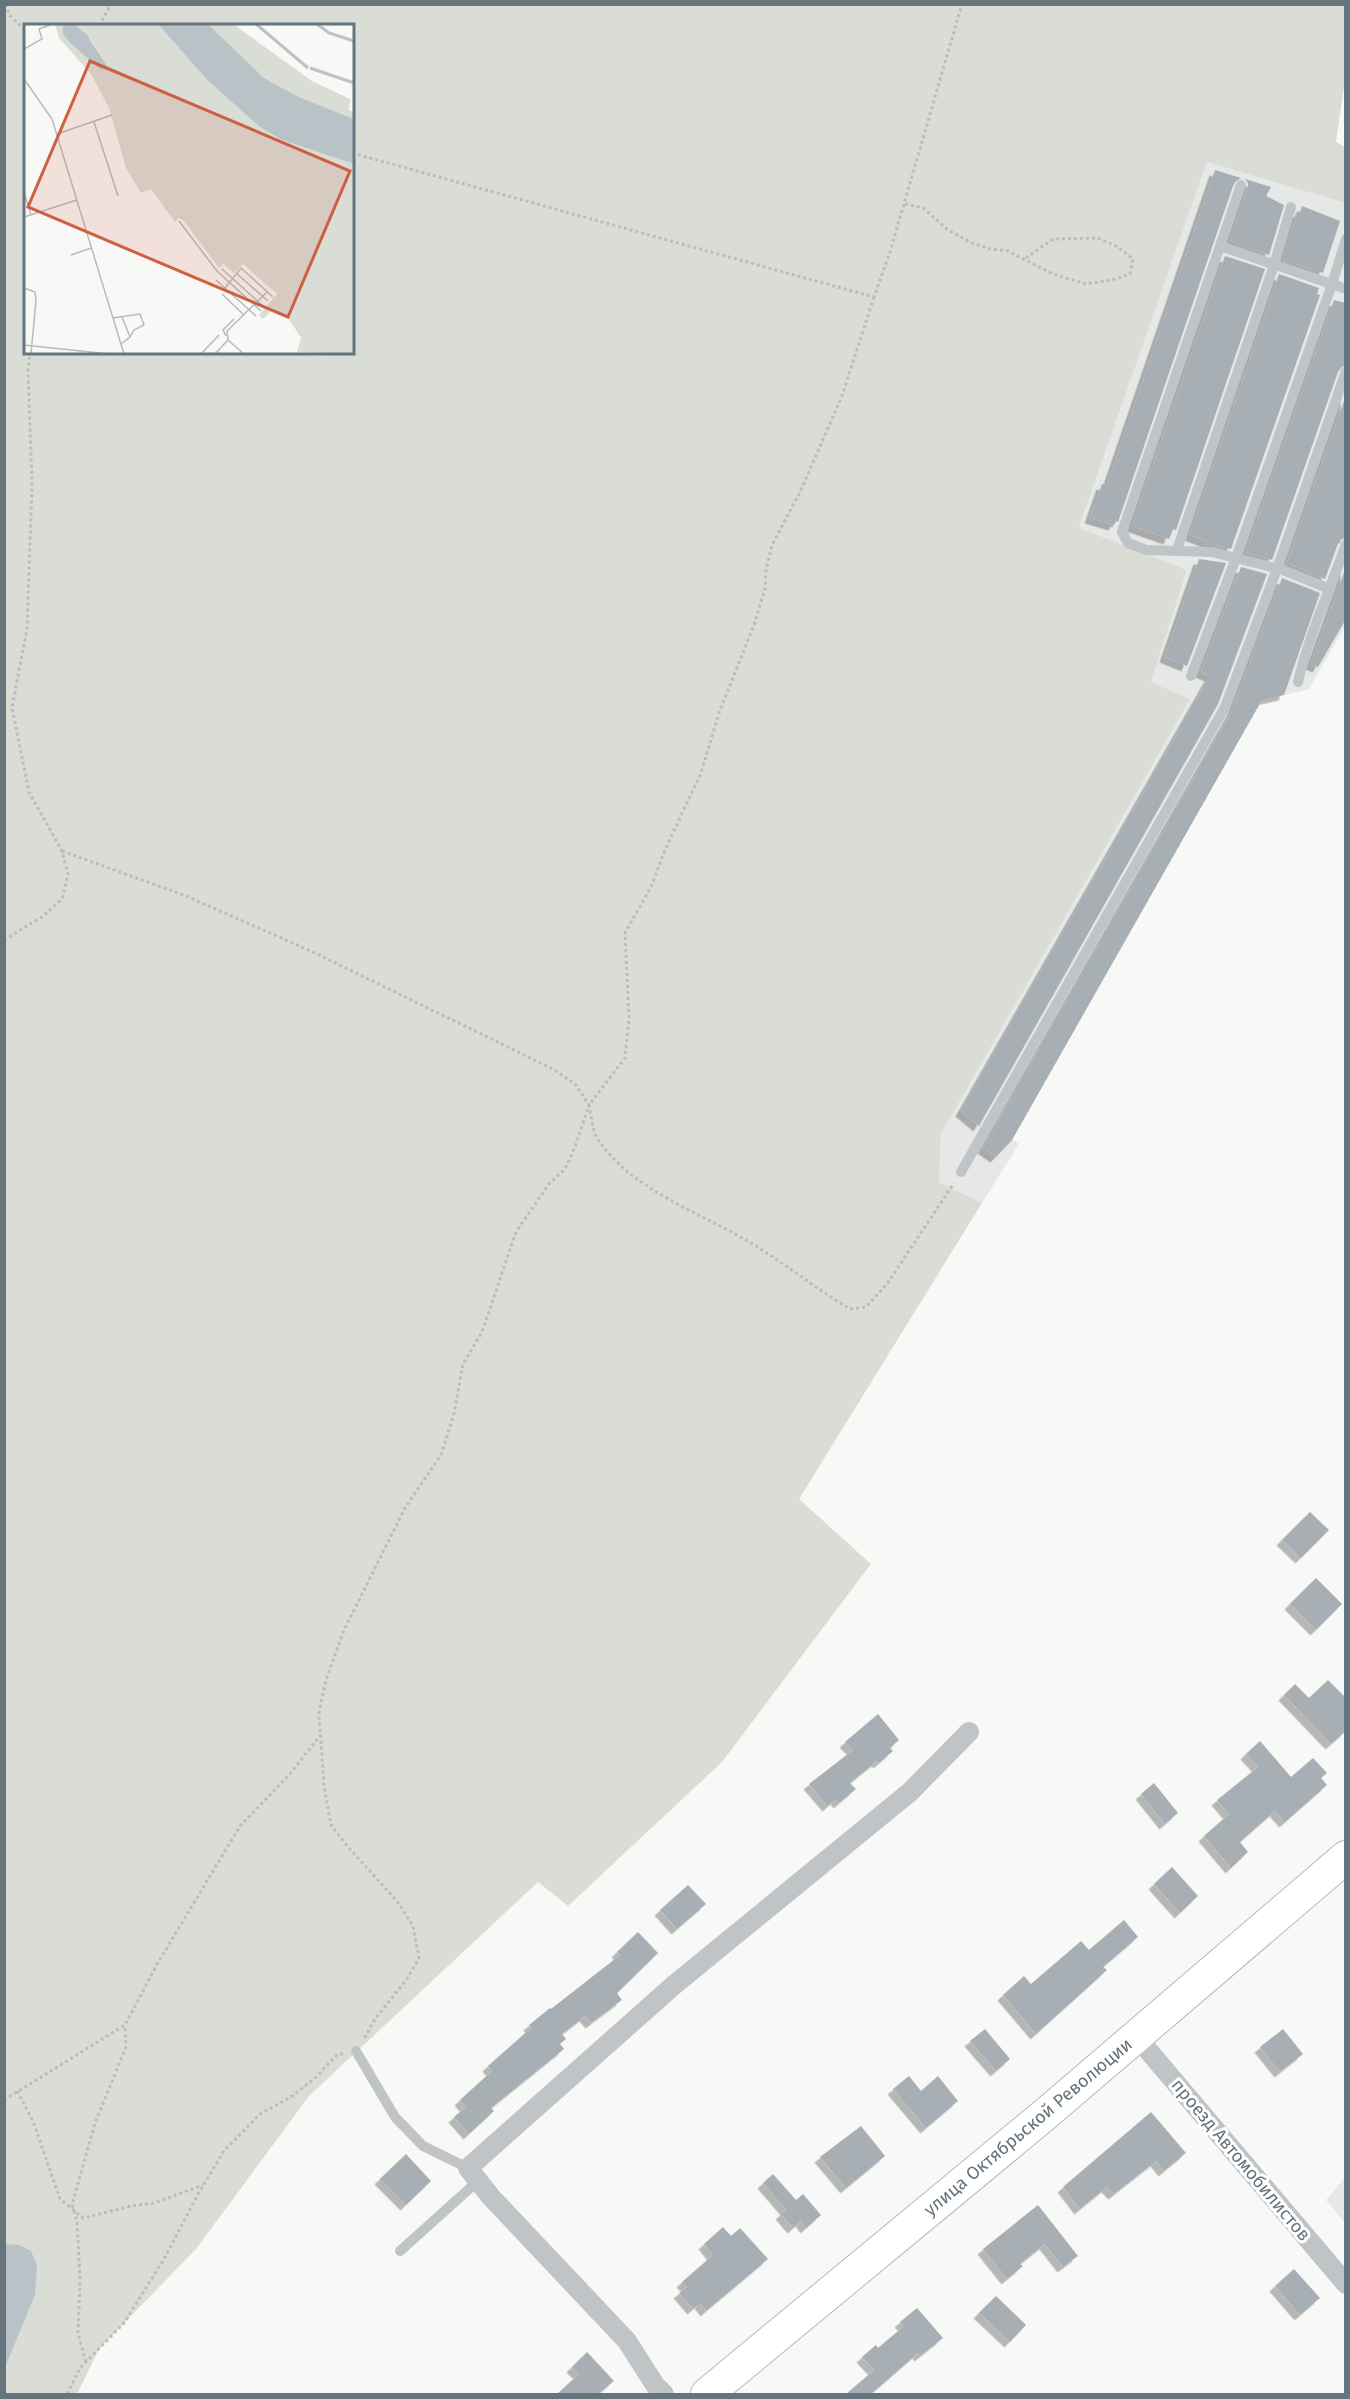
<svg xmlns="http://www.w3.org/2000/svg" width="1350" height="2399" font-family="'Fira Sans',sans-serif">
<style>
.built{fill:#e6e7e7}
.green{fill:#d9ddd6;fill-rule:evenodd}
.water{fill:#b9c3c7}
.building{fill:#a8afb4;filter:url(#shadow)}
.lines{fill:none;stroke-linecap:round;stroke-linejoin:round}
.primary-casing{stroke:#b4b8bb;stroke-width:34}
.path{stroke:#babdbf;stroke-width:3;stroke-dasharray:3 3;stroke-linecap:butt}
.service{stroke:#c0c4c7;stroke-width:10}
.minor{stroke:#c0c4c7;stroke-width:20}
.primary{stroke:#fff;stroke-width:32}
.labels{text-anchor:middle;stroke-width:6;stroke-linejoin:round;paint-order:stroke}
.street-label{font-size:18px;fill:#66747d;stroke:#fff}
.inset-river{fill:none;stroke:#b9c3c7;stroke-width:3}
.inset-road{fill:none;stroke:#b5bbbf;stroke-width:1.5}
.view{fill:#cd6042;fill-opacity:0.15;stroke:#cd6042;stroke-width:3}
.inset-edge{fill:none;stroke:#66747d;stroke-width:3}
</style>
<defs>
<filter id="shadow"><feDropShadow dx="-5.5" dy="5.5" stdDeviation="0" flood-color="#0004"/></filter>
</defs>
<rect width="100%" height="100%" fill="#f8f8f6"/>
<g class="built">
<path d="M 1207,162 L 1345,203 L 1345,626 L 1309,689 L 1261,701 L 1012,1139 L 1019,1144 L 982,1203 L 939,1182 L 941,1134 L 1189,699 L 1151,682 L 1187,570 L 1079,529 Z"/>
<path d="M 1345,2178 L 1345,2223 L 1326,2200 Z"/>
</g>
<path class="green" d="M 5,5 L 1345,5 L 1345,80 L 1336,142 L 1345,147 L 1345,203 L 1207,162 L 1079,528 L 1187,570 L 1151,682 L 1190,699 L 941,1134 L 939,1182 L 982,1203 L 799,1499 L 871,1564 L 722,1762 L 568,1906 L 538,1882 L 309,2096 L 196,2249 L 99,2349 L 77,2394 L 5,2394 L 5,2368 L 35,2295 L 8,2244 L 5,2246 ZM 26,26 L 352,26 L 352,352 L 26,352 Z"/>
<path class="water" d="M 8,2244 L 19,2245 L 31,2251 L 37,2266 L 35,2295 L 5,2368 L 4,2246 Z"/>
<g class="building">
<path d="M 1215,170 L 1241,178 L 1234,183 L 1118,522 L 1116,521 L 1114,525 L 1090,518 L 1102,484 L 1107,485 Z"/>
<path d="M 1245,179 L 1271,187 L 1266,196 L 1284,205 L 1269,255 L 1230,241 L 1248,187 L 1248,183 Z"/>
<path d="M 1302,206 L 1340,221 L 1323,273 L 1283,260 L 1298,211 L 1300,212 Z"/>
<path d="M 1225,256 L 1265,269 L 1176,530 L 1173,529 L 1169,539 L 1132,526 Z"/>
<path d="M 1279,274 L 1319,288 L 1317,294 L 1320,295 L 1231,549 L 1204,544 L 1205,541 L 1190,535 Z"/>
<path d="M 1334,300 L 1346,303 L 1346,364 L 1339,369 L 1272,560 L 1246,553 Z"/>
<path d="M 1346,395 L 1346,537 L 1339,541 L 1325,579 L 1287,563 Z"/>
<path d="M 1199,559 L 1226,563 L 1187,666 L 1165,657 Z"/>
<path d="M 1241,567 L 1267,574 L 1218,704 L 979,1126 L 961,1111 L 1210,676 L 1201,672 Z"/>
<path d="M 1346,567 L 1346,619 L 1318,667 L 1311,664 Z"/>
<path d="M 1282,578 L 1320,593 L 1284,695 L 1262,700 L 1012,1140 L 996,1157 L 983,1148 L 1232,711 Z"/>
<path d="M 1310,1512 L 1329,1530 L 1301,1558 L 1282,1540 Z"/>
<path d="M 1316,1578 L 1342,1604 L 1316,1630 L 1290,1604 Z"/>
<path d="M 1328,1680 L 1346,1698 L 1346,1731 L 1331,1744 L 1284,1695 L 1295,1684 L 1309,1698 Z"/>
<path d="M 878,1714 L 899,1740 L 890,1748 L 893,1751 L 879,1763 L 877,1761 L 850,1783 L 856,1789 L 839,1803 L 836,1799 L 828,1806 L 809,1784 L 853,1750 L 845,1742 Z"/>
<path d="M 1260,1741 L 1291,1777 L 1313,1758 L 1327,1773 L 1321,1778 L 1327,1785 L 1285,1822 L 1275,1811 L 1240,1842 L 1248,1852 L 1231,1868 L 1204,1836 L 1229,1814 L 1217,1800 L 1258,1767 L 1246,1754 Z"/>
<path d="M 1154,1783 L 1178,1813 L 1165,1824 L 1141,1794 Z"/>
<path d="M 1172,1867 L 1198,1896 L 1180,1913 L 1154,1884 Z"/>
<path d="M 688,1885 L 706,1904 L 677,1929 L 660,1910 Z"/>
<path d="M 1124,1920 L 1138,1937 L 1103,1967 L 1107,1970 L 1036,2034 L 1003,1995 L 1024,1976 L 1031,1984 L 1081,1941 L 1089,1950 Z"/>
<path d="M 638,1932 L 658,1953 L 617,1993 L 622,2000 L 591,2023 L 585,2016 L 562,2034 L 566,2039 L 560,2044 L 564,2049 L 491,2108 L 494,2111 L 469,2134 L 454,2117 L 466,2107 L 460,2100 L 492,2071 L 488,2066 L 531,2028 L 529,2025 L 550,2008 L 551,2009 L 620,1955 L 617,1952 Z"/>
<path d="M 985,2029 L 1010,2059 L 996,2071 L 970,2041 Z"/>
<path d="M 1283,2029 L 1303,2054 L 1280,2072 L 1260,2047 Z"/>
<path d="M 909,2076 L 921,2091 L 938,2076 L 958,2101 L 926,2128 L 893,2089 Z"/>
<path d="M 1151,2112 L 1186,2153 L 1164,2171 L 1156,2161 L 1114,2194 L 1107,2187 L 1080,2209 L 1063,2187 Z"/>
<path d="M 861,2126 L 885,2156 L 846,2188 L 820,2157 Z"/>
<path d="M 406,2154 L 431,2181 L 406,2205 L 380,2179 Z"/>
<path d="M 773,2174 L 796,2200 L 803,2194 L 821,2215 L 806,2228 L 801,2221 L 793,2228 L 781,2214 L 786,2210 L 763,2183 Z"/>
<path d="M 1038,2205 L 1078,2256 L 1063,2267 L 1045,2244 L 1020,2264 L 1023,2266 L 1007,2279 L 983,2249 Z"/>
<path d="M 723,2227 L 731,2236 L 740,2228 L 768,2259 L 706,2311 L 700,2303 L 693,2309 L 679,2293 L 687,2287 L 682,2282 L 713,2255 L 704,2244 Z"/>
<path d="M 1294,2269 L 1320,2298 L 1300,2315 L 1275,2286 Z"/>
<path d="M 996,2296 L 1026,2325 L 1010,2342 L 979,2313 Z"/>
<path d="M 917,2308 L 943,2338 L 920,2356 L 918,2353 L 871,2394 L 846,2394 L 874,2370 L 862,2357 L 876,2345 L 878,2348 L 904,2326 L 900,2322 Z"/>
<path d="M 587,2352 L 614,2381 L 598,2394 L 557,2394 L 579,2374 L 572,2367 Z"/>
</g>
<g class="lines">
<defs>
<path id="primary" d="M 707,2394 L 1042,2117 L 1346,1857"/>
</defs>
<use href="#primary" class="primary-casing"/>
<g class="path">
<path d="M 6,4 L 9,15 L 26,31"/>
<path d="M 99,26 L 111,4"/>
<path d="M 352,153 L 874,297 L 890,252 L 962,4"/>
<path d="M 905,204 L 923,208 L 948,230 L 972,243 L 990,249 L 1008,251 L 1053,274 L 1086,284 L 1112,280 L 1130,274 L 1133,259 L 1118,247 L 1098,238 L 1053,239 L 1023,260"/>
<path d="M 874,297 L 842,396 L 800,492 L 772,545 L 766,570 L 765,589 L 754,625 L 719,713 L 701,773 L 664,852 L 652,885 L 625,933 L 629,1018 L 625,1058 L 589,1105 C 591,1114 592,1127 596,1136 C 628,1190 705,1214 756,1246 C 788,1266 818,1290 850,1309 L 866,1307 L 887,1284 L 954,1183"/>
<path d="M 62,851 L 186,896 L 313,952 L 553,1069 L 575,1084 L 589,1105 L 575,1147 L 565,1169 L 549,1184 L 516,1232 L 482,1332 L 463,1364 L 454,1414 L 441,1455 L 405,1508 L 344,1630 L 326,1680 L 319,1713 L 324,1786 L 331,1825 L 347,1846 L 397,1901 L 413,1926 L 419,1958 L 407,1979 L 375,2019 L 364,2039"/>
<path d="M 4,940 L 43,916 L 62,899 L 68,874 L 62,851 L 29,792 L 12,708 L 27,629 L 32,485 L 28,371 L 30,352"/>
<path d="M 17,2091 L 33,2121 L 60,2199 L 83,2218 L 131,2206 L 154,2203 L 203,2185"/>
<path d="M 4,2100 L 125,2025 L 156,1966 L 240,1826 L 289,1775 L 320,1736"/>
<path d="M 86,2362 L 78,2334 L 80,2280 L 77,2221 L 72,2205 L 95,2123 L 126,2047 L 125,2025"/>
<path d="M 67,2394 L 80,2368 L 124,2323 L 164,2259 L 198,2194 L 224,2151 L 260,2114 L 291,2097 L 314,2079 L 338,2054 L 344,2054"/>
</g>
<g class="service">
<path d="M 1241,185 L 1122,532 L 1128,543 L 1146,550 L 1212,552 L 1283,570 L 1330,589"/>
<path d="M 1220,246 L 1346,289"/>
<path d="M 1177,550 L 1274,265 L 1291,207"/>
<path d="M 1191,676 L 1236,558 L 1332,284 L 1346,239"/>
<path d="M 1298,682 C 1309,634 1330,590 1346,544"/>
<path d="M 961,1172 L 1225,707 L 1277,569 L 1346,371"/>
<path d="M 356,2051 L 395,2117 L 423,2146 L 468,2168"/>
<path d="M 400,2251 L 478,2181"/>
</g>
<g class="minor">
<path d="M 1136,2036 L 1346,2284"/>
<path d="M 664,2394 L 655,2385 L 627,2341 L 491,2197 L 468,2168 L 674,1985 L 910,1792 L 969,1732"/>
</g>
<use href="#primary" class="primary"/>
</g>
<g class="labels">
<g class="street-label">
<text transform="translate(1028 2127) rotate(-40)" y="6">улица Октябрьской Революции</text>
<text transform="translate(1241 2160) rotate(50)" y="6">проезд Автомобилистов</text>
</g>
</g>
<g transform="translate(24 24)">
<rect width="330" height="330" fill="#f8f8f6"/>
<path d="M 31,0 L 39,0 L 39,10 L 46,19 L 81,47 L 82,40 L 67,16 L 50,0 L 134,0 L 183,56 L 238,104 L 258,116 L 330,140 L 330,330 L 273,328 L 277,314 L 265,295 L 249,285 L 239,295 L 235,291 L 253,270 L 219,240 L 210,249 L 199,240 L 195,244 L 160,197 L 155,194 L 151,198 L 127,165 L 117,169 L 102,144 L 85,84 L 67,50 L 35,14 ZM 184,0 L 209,0 L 288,57 L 326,75 L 325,86 L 330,89 L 330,95 L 275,73 L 240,54 Z" fill="#d9ddd6"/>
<path d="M 39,0 L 50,0 L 63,11 L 82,40 L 82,46 L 76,45 L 46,19 L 39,10 ZM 134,0 L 184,0 L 240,54 L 275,73 L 330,95 L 330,140 L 258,116 L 236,103 L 183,56 Z" fill="#b9c3c7"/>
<path class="inset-river" d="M 232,0 L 284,44M 293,0 L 305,9 L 330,17M 286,44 L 330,59"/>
<path class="inset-road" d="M 0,25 L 18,15 L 15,5 L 26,1M 0,55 L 28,95 L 100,330M 70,98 L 94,172M 33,110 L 88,91M 0,168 L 7,191M 0,193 L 53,176M 155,197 L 193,247 L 237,287M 47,231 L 67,224M 198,245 L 240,283M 212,249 L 244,277M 192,256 L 232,292M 0,264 L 11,268 L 12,276 L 7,330M 201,264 L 217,244 L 249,273M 198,270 L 220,291M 89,294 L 116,290 L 120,301 L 110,306 L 106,313M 202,312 L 199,306 L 210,295M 204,316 L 203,307 L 243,268M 204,316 L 220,330M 97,320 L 106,313 L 98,293M 0,321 L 85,330M 177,330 L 195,311M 191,330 L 204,316"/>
<path class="view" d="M 66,37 L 326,147 L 264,293 L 4,183 Z"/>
<rect width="330" height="330" class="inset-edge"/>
</g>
<rect width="1350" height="2399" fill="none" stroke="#66747d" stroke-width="12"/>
</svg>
